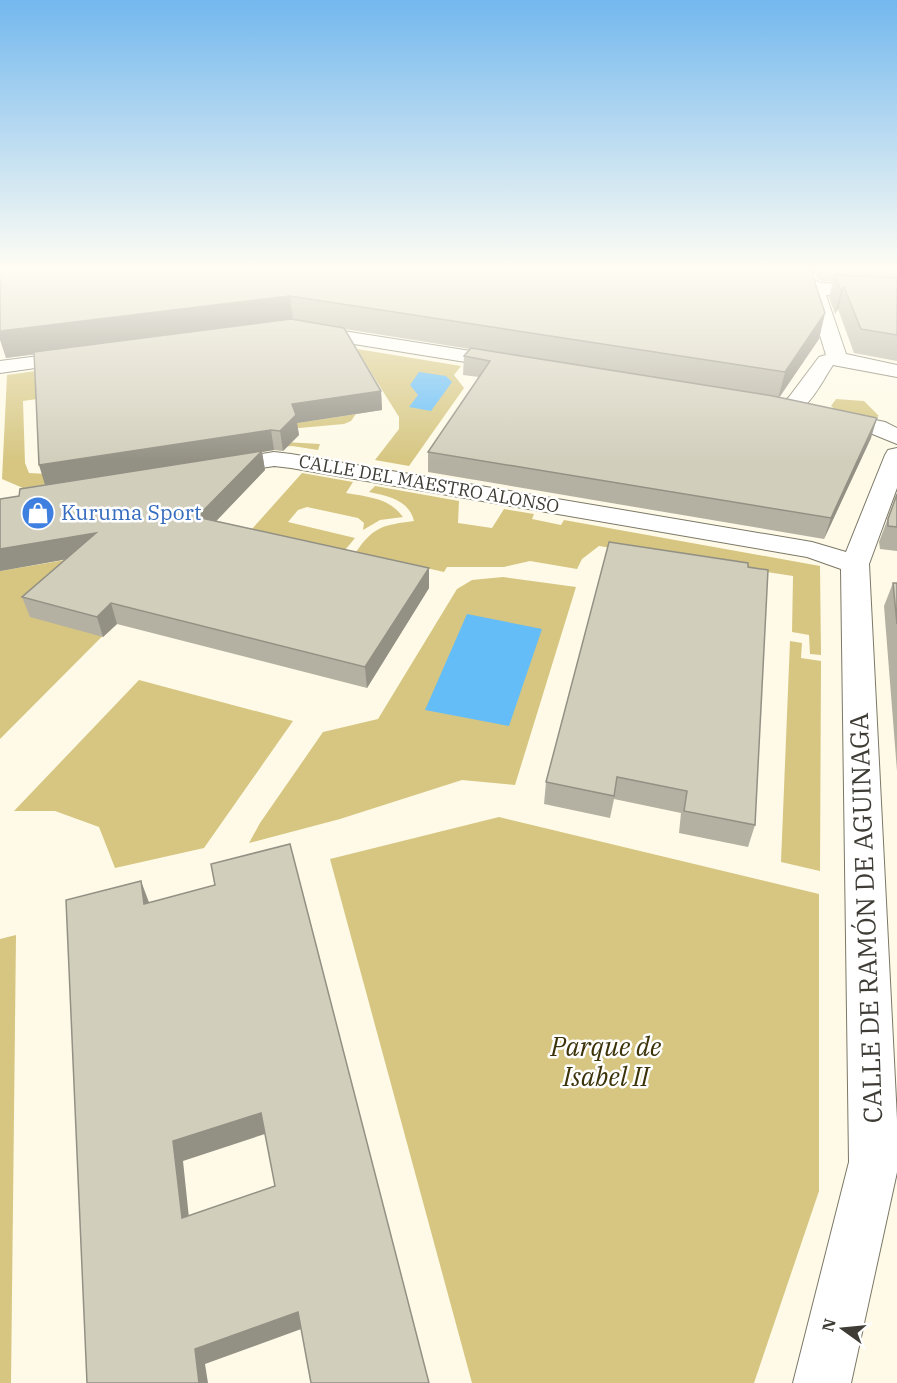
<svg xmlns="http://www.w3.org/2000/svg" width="897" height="1383" font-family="'IBM Plex Serif',serif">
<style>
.green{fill:#d6c681}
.water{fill:#65bdf7}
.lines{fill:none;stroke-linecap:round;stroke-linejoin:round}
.street-casing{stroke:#7b7867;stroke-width:2}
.street{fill:#fff;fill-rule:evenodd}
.wall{fill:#b5b1a2}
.shaded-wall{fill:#939084}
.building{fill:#d2cebc;stroke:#939084;stroke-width:1.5;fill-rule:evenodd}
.labels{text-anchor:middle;stroke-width:5;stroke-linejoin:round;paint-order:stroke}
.far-street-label{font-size:18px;fill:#3e3c35;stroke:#fff}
.shop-label{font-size:21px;fill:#366cbe;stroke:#fff;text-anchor:start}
.near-street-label{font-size:26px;fill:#3e3c35;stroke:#fff}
.near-park-label{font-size:26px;font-style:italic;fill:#3c3309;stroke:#fff}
</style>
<rect width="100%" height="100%" fill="#fefae7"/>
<g class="green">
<path d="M 271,338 L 290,338 L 461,366 L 454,375 L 464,388 L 409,466 L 375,460 L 399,429 L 399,417 L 359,353 L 23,401 L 25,463 L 29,473 L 47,474 L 267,441 L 320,444 L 318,450 L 292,446 L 270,448 L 23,488 L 2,479 L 7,375 Z"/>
<path d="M 836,399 L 864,401 L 879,416 L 874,418 L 836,410 L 831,406 Z"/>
<path d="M 356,414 L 351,421 L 344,424 L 255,432 L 250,430 Z"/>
<path d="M 302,473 L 353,482 L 346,493 C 369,497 389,498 403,517 L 380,520 L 363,530 L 364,523 L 358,518 L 307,507 L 298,510 L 288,522 L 355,538 L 345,550 L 252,529 Z"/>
<path d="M 375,486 L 459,501 L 458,523 L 492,528 L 504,509 L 534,514 L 532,519 L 561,525 L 564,520 L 820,566 L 821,655 L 810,654 L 809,635 L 792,632 L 793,576 L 599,546 L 582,559 L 577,569 L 530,561 L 504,567 L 447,567 L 444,572 L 356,552 C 374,526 384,525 414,521 C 409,500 388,496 369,492 Z"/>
<path d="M 201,537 L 0,739 L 0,571 Z"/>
<path d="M 503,577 L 576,587 L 515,785 L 462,780 L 340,819 L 249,843 L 260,823 L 323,732 L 378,719 L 457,589 L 472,580 Z"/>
<path d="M 790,641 L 802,643 L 801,658 L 821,661 L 820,871 L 781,862 Z"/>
<path d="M 139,680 L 293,721 L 204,848 L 115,868 L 99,827 L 55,811 L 14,811 Z"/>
<path d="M 499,817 L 819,894 L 819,1191 L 754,1383 L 472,1383 L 330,859 Z"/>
<path d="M 16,935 L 11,1383 L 0,1383 L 0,939 Z"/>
</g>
<g class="water">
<path d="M 419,372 L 446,376 L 452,382 L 431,411 L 409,407 L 418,395 L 410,385 Z"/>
<path d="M 467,614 L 542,629 L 509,726 L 425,710 Z"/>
</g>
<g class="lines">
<defs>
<g id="street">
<path d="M 806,276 L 820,283 L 897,287 L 897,299 L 826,295 L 846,354 L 897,365 L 897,377 L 833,365 C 820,384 805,421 778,414 L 775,409 L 789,397 L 819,357 L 826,355 L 807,293 L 773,291 L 764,286 L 773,281 L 798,282 L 800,277 Z"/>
<path d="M 305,325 L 509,357 L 516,359 L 520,363 L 516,367 L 509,369 L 298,335 L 295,331 L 298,327 Z"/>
<path d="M 78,351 L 85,353 L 88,357 L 85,361 L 0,373 L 0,361 Z"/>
<path d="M 832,411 L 885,422 L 897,428 L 897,444 L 870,433 L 824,423 L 820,418 L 824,413 Z"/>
<path d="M 897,448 L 897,488 L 869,564 L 897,1120 L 897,1172 L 851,1383 L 793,1383 L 849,1162 L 841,569 L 807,557 L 291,468 L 274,466 L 219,475 L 210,473 L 207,468 L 210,463 L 219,461 L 274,452 L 291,454 L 812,542 L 846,552 L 885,455 L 888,450 Z"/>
</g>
</defs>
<use href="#street" class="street-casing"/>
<use href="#street" class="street"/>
</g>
<g class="wall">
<path d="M 2,268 L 796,268 L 796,270 L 810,271 L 807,268 L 897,268 L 897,361 L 854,353 L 838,309 L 835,314 L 829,297 L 833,281 L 821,281 L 812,272 L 825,313 L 819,339 L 779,398 L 871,438 L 824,539 L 428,472 L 428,452 L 479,377 L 463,375 L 464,356 L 470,349 L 345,329 L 381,391 L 382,410 L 297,423 L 299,435 L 283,451 L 274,450 L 262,452 L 265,470 L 216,521 L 429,568 L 429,588 L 367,688 L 117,624 L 103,637 L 30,617 L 22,597 L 66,559 L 0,571 L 19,496 L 73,481 L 34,354 L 6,358 Z"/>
<path d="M 897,494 L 897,551 L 880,549 L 879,542 Z"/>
<path d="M 748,563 L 755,825 L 748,847 L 679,833 L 681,813 L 614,799 L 610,818 L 544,804 L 546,782 Z"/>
<path d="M 893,583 L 897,583 L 897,771 L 884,606 Z"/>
</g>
<g class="shaded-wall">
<path d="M 844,287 L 838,309 L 835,314 L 841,291 Z"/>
<path d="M 290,296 L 293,321 L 6,358 L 0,340 L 0,331 Z"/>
<path d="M 825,313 L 819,339 L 778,399 L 785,372 Z"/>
<path d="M 381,391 L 382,410 L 297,423 L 299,435 L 283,451 L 280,431 L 292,404 Z"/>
<path d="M 877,418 L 871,438 L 824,539 L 831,518 Z"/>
<path d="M 271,430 L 274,450 L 262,452 L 265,470 L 201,537 L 45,485 L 39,465 Z"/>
<path d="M 96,533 L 102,553 L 0,571 L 0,549 Z"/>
<path d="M 429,568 L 429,588 L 367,688 L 365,667 Z"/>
<path d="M 111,603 L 117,624 L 103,637 L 97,617 Z"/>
<path d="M 141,881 L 150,905 L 144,904 Z"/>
<path d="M 261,1113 L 268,1133 L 183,1161 L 191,1237 L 182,1218 L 173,1141 Z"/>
<path d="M 298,1312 L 304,1328 L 205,1364 L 208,1383 L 199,1383 L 195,1349 Z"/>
</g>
<g class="building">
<path d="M 2,268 L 764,268 L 811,271 L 825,313 L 785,372 L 290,296 L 0,331 L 0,295 Z"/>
<path d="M 835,275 L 897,278 L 897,335 L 861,329 L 844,287 L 841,291 Z"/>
<path d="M 291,319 L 344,328 L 381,391 L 292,404 L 296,415 L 280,431 L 271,430 L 39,465 L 34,352 Z"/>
<path d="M 471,348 L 773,396 L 877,418 L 831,518 L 428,452 L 490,361 L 464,356 Z"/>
<path d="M 262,451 L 197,517 L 429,568 L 365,667 L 111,603 L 97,617 L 22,597 L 96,533 L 0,549 L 0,499 L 19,496 L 20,489 Z"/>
<path d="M 897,494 L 897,527 L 888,526 L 888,519 Z"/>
<path d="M 609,542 L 748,563 L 748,567 L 768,570 L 755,825 L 684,811 L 687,791 L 617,777 L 614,796 L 546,782 Z"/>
<path d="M 893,583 L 897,583 L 897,624 Z"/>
<path d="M 290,844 L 429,1383 L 311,1383 L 298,1312 L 195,1349 L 199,1383 L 87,1383 L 66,900 L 141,881 L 144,904 L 215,885 L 211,864 ZM 261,1113 L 275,1186 L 182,1218 L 173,1141 Z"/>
</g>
<linearGradient id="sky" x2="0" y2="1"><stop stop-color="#73b8ee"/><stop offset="0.58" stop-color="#fffdf4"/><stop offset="1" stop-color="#fffdf4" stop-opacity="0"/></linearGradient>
<rect width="897" height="462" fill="url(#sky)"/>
<defs>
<symbol id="shop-disc" viewBox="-11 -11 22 22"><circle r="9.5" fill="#3f7fe0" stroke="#fff"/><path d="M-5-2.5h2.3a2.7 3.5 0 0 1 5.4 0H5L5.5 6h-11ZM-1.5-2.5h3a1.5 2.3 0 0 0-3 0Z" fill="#fff"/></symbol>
</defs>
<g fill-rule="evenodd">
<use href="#shop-disc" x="19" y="494" width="38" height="38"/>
</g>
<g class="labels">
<g class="far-street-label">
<text transform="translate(429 484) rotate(10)" y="6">CALLE DEL MAESTRO ALONSO</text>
</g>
<g class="shop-label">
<text x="61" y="520">Kuruma Sport</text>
</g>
<g class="near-street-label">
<text transform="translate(866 918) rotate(-92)" y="9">CALLE DE RAMÓN DE AGUINAGA</text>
</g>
<g class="near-park-label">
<text x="606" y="1056">Parque de<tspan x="606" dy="30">Isabel II</tspan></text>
</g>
</g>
<g transform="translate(843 1329) rotate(285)" stroke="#ffffff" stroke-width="4.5" paint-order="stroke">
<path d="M0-4.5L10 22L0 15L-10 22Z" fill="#3e3c35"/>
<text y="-9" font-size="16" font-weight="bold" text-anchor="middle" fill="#3e3c35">N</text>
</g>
</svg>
